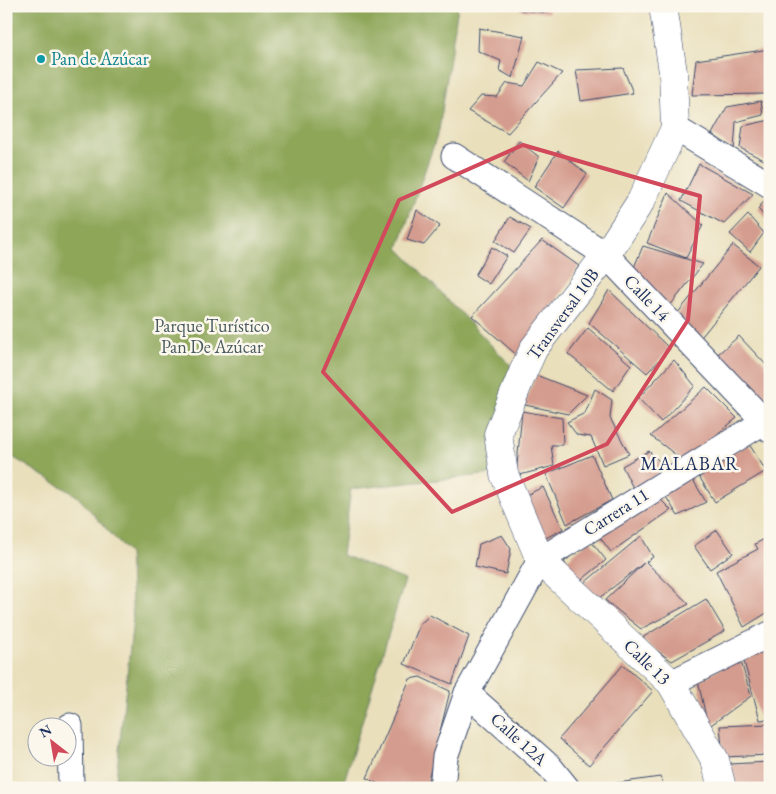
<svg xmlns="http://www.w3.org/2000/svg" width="776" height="794" font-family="'EB Garamond',serif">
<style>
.forest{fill:#8da658;stroke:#546a5b}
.building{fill:#d49c8e}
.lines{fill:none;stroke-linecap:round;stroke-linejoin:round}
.street-casing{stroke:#3a496c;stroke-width:27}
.secondary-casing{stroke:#3a496c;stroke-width:29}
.street{stroke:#fff;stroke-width:25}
.secondary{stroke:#fff;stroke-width:28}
.marked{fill:none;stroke:#d1495b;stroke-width:4;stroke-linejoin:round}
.culture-dot{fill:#0f9aa8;stroke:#fbf7ec;stroke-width:2}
.labels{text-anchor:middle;stroke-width:5;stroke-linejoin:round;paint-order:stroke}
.culture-label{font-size:18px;fill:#0d838f;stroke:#fbf7ec;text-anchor:start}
.street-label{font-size:18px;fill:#1b2f5e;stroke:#fbf7ec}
.park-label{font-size:18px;fill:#485a5f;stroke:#fbf7ec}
.neighbourhood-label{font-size:19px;letter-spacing:1px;fill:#1b2f5e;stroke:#fbf7ec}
</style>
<rect width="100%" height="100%" fill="#fbf7ec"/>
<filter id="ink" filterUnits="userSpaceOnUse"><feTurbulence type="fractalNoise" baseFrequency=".02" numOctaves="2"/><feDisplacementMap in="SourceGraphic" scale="10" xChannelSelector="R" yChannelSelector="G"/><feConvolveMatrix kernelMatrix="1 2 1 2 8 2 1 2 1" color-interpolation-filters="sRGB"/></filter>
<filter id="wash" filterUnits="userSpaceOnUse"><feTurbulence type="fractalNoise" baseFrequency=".0096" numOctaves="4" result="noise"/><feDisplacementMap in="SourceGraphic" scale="20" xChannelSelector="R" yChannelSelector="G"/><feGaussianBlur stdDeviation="1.12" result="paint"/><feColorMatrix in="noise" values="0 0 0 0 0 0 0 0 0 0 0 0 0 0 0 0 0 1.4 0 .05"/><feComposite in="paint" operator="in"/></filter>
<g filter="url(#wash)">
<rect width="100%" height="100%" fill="#e9dfbb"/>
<path class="forest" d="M 6,6 L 458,6 L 439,130 L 398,248 L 517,372 L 494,474 L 351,489 L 342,555 L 405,580 L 342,788 L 115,788 L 133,619 L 129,554 L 77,496 L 6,453 Z"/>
<g id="blocks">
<g class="building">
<path d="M 520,6 L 548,6 L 549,13 L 520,10 Z"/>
<path d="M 572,6 L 603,6 L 603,8 L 572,9 Z"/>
<path d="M 479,28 L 524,36 L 513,78 L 499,70 L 501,61 L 478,51 Z"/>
<path d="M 770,49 L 770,94 L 692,95 L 696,60 Z"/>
<path d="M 539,62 L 562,73 L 508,133 L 468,111 L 481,96 L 497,97 L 507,83 L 524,86 Z"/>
<path d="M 623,68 L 633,93 L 581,101 L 576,70 Z"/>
<path d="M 761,101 L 763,115 L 736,122 L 734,150 L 712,134 L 727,107 Z"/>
<path d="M 770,120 L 770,163 L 740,148 L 743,126 Z"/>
<path d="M 519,141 L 539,157 L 528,181 L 504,162 Z"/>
<path d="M 558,151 L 587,174 L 564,208 L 534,187 Z"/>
<path d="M 699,164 L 753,194 L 724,224 L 681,201 Z"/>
<path d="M 668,193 L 703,225 L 686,258 L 647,243 Z"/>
<path d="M 770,193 L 770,222 L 758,209 Z"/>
<path d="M 417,210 L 440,226 L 424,245 L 407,240 Z"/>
<path d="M 748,215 L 764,233 L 750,252 L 730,234 Z"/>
<path d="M 510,217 L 531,229 L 514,253 L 495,241 Z"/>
<path d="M 542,240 L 579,266 L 519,357 L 472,316 Z"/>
<path d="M 733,245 L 759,266 L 698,341 L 672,320 Z"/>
<path d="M 770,245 L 770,259 L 766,254 Z"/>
<path d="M 643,246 L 703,264 L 669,307 L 632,272 Z"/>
<path d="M 492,247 L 507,256 L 489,284 L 475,275 Z"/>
<path d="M 609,290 L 670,349 L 647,373 L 589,323 Z"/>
<path d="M 588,328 L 631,365 L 613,391 L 568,354 Z"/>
<path d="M 739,336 L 770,369 L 770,404 L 755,417 L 705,365 Z"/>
<path d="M 674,360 L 695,386 L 661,422 L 638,398 Z"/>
<path d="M 536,375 L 587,395 L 568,414 L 525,405 Z"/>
<path d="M 706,387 L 737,418 L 684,461 L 651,436 Z"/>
<path d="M 595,389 L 612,400 L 610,418 L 629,454 L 603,465 L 591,437 L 577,435 L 567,422 L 585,413 Z"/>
<path d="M 522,411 L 562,418 L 563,445 L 551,445 L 554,466 L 516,476 Z"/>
<path d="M 749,444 L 766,471 L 715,502 L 695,470 Z"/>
<path d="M 649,451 L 666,468 L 634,490 L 622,466 Z"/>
<path d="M 592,455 L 612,500 L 567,524 L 546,474 Z"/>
<path d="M 689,473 L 706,502 L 678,516 L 663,492 Z"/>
<path d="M 543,487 L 563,529 L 540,541 L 522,497 Z"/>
<path d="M 655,494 L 671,510 L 611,552 L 598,535 Z"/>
<path d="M 717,530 L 733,553 L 710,569 L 694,546 Z"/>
<path d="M 502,535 L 511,549 L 506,574 L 475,567 L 479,544 Z"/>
<path d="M 641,536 L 653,557 L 646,562 L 689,604 L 641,629 L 605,600 L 644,563 L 598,599 L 583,584 Z"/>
<path d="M 770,536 L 770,611 L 744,627 L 716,571 L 758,549 L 755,544 Z"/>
<path d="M 590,540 L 606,560 L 579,582 L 564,562 Z"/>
<path d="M 706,599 L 725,631 L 672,661 L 640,639 Z"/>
<path d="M 430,615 L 469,636 L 452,684 L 404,664 L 420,624 Z"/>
<path d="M 766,649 L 770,662 L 770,719 L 760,720 L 743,658 Z"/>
<path d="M 740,658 L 751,696 L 711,725 L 696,719 L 706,717 L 698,681 Z"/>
<path d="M 623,665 L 653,691 L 589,765 L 559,739 Z"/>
<path d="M 420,677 L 450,691 L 426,788 L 385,788 L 367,778 L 410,679 Z"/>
<path d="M 770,724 L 770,755 L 723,757 L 720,726 Z"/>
<path d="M 770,762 L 770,788 L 735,788 L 729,764 Z"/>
<path d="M 660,777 L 665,788 L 604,788 L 603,785 Z"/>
</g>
</g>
</g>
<g filter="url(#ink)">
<use href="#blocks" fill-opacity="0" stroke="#3a496c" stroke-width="1"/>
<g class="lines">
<defs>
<g id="street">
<path d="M 675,128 L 770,185"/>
<path d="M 454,156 L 606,255 L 764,421 L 770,430"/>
<path d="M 671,683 L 770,634"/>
<path d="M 467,693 L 550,767 L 567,788"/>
<path d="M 70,726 L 71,788"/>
<path d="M 442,788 L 445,757 L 467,693 L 540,560 L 770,418"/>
</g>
<path id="secondary" d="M 663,6 L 673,72 L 675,128 L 641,201 L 606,255 L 534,348 L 523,372 L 498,434 L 504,474 L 540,560 L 671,683 L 715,760 L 722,788"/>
</defs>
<use href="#street" class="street-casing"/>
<use href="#secondary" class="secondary-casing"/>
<use href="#street" class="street"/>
<use href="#secondary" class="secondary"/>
</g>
</g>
<path class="marked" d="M 523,145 L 700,196 L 688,320 L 607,444 L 452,512 L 323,372 L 399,200 Z"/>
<circle class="culture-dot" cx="41" cy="59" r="5"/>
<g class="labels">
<g class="culture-label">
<text x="51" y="65">Pan de Azúcar</text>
</g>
<g class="street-label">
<text transform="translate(647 298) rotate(46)" y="6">Calle 14</text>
<text transform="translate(563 314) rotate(-54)" y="6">Transversal 10B</text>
<text transform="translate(616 512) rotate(-32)" y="6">Carrera 11</text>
<text transform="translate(647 662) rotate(44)" y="6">Calle 13</text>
<text transform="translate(519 739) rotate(42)" y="6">Calle 12A</text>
</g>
<g class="park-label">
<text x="212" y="332">Parque Turístico<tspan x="212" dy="21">Pan De Azúcar</tspan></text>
</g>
<g class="neighbourhood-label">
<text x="690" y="470">MALABAR</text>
</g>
</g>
<rect width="776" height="794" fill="none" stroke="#fbf7ec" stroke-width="25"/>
<g transform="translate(52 742) rotate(329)"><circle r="24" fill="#fbf7ec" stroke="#a1a7b3"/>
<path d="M0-4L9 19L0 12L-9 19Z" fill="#d1495b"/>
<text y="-8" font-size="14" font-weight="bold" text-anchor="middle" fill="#1b2f5e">N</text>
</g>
</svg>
